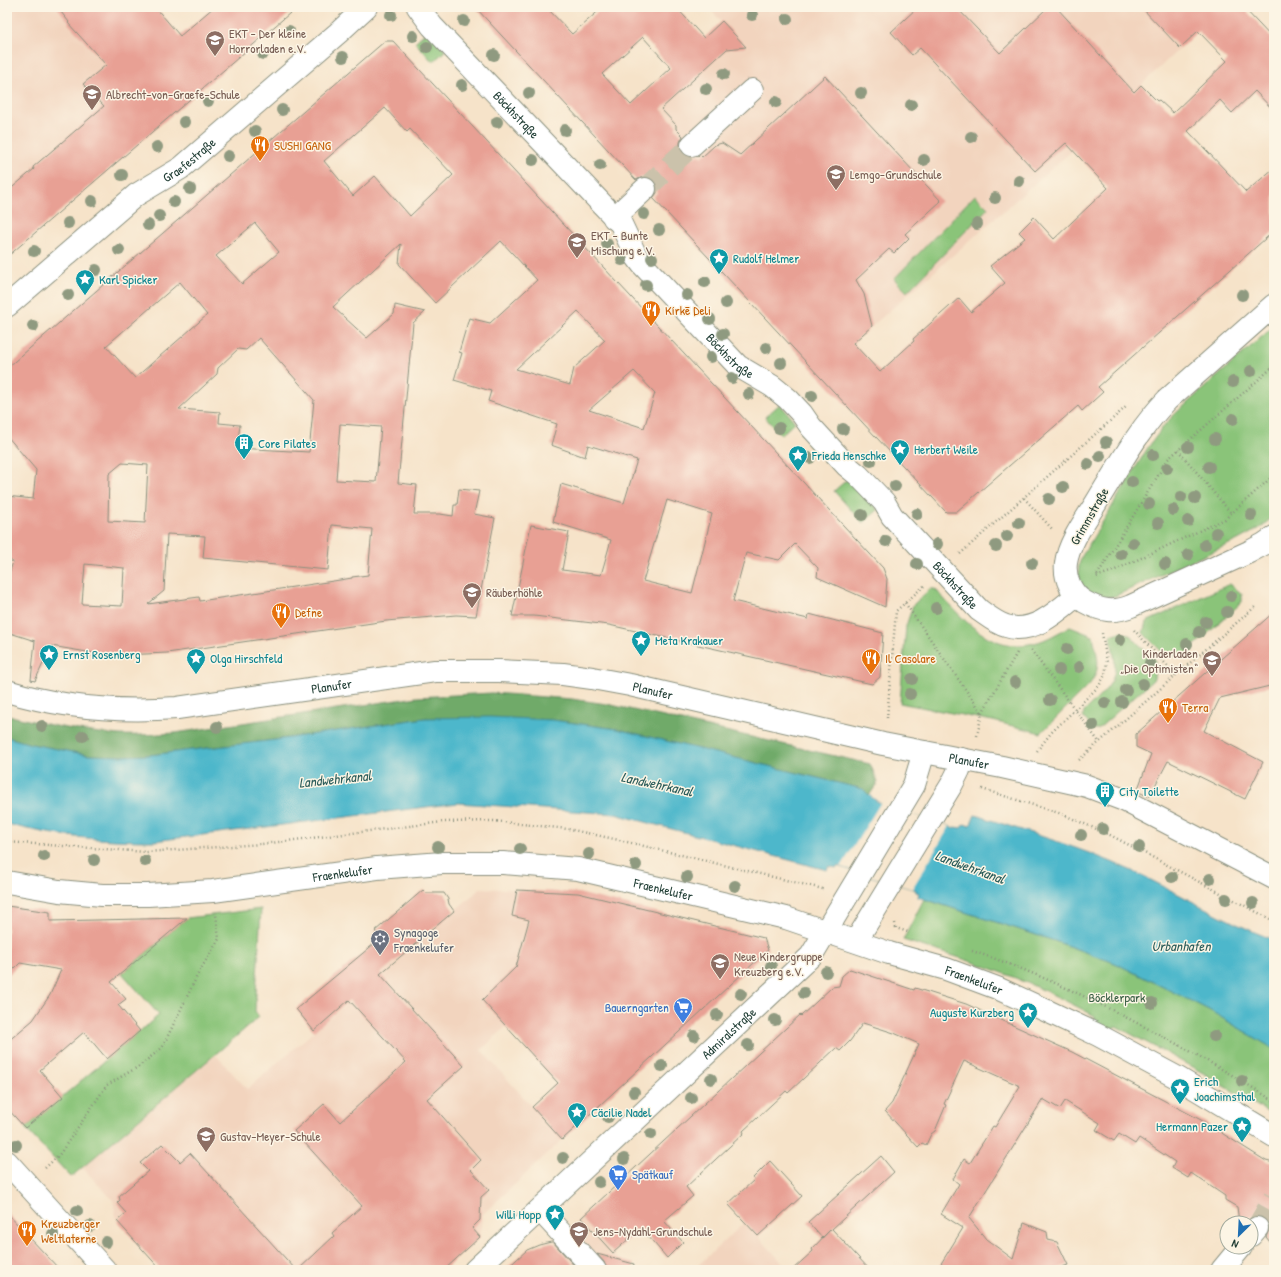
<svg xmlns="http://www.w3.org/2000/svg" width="1281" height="1277" font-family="'Patrick Hand',sans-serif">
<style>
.built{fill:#f2d4be}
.green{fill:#8ac479;stroke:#548056}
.forest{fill:#6faa69;stroke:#47744e}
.water{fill:#4eb7cb;stroke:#367a80}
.pier{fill:#f6e3c9}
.building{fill:#e8a094;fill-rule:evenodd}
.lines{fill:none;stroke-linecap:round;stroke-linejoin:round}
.minor-tunnel{stroke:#cbc2ab;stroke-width:22;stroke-dasharray:22 11;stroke-linecap:butt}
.minor-casing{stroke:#8a907e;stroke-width:24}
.path{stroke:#8a907e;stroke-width:2.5;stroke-dasharray:1 3;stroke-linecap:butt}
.minor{stroke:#fff;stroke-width:22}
.tree{fill:#8f9a80}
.labels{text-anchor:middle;stroke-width:3;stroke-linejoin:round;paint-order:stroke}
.education-label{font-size:13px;fill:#785e54;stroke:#fcf5e5;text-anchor:start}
.street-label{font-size:13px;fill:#1f3d34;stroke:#fcf5e5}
.food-label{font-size:13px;fill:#c56008;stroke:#fcf5e5;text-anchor:start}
.culture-label{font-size:13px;fill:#0d838f;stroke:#fcf5e5;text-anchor:start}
.worship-label{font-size:13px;fill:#5b616d;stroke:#fcf5e5;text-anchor:start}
.park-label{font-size:13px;fill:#3a5f45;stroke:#fcf5e5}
.shop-label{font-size:13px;fill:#366cbe;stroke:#fcf5e5;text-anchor:end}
.water-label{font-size:14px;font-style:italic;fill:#2b5c5a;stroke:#fcf5e5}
</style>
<rect width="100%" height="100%" fill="#fcf5e5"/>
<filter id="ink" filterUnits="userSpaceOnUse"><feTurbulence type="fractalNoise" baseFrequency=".025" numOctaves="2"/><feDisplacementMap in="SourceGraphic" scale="8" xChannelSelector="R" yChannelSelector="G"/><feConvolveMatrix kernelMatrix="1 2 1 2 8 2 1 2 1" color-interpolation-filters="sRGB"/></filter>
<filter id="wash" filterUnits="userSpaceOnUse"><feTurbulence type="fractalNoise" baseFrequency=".012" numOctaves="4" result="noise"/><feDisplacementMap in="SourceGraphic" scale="16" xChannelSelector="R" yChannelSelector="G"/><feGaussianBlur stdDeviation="0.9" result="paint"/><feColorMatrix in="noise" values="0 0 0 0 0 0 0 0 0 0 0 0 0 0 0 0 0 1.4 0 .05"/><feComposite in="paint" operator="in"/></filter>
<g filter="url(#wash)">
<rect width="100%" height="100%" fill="#f6e3c9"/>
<g class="built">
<path d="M 7,7 L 155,7 L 215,77 L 60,212 L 7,195 Z"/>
<path d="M 708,7 L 1223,7 L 1073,150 L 863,334 L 818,376 L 630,173 L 631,105 L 722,22 Z"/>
<path d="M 481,888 L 578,893 L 561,976 L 481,1050 L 562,1140 L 481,1216 L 482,1218 L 480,1237 L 444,1270 L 161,1270 L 117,1221 L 113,1200 L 82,1167 L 215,1054 L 247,1089 Z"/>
<path d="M 581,1218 L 628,1270 L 525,1270 L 556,1242 Z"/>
<path d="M 745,1222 L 789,1270 L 693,1270 Z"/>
</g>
<g class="green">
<path d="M 427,31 L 446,50 L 433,62 L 415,42 Z"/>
<path d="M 975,195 L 988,208 L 907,292 L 894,279 Z"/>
<path d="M 1274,326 L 1274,516 L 1260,528 L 1238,540 L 1115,596 C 1087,602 1071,582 1082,556 L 1147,449 L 1166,423 L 1176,413 Z"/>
<path d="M 780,404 L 795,422 L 781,435 L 765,417 Z"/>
<path d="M 850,477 L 878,510 L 863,523 L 834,491 Z"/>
<path d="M 1230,584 L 1242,594 L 1242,602 L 1183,656 L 1165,655 L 1143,633 L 1146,622 Z"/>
<path d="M 930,589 L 935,589 C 962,618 990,654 1034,643 C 1048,640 1058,632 1070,627 L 1093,636 C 1097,657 1103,666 1089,685 L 1041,733 L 993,721 L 900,703 L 906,626 L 913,605 Z"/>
<path d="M 1121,632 L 1131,636 L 1155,661 L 1154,679 L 1098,729 L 1093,729 L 1083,717 L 1084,712 C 1116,680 1120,680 1110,635 Z"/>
<path d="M 924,899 L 1052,940 L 1115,963 L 1209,1010 L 1274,1049 L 1274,1116 L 1203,1073 L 1116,1026 L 1108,1032 L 1094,1026 L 1095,1016 C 1065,1000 1034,985 1003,973 C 970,960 936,951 903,940 Z"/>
<path d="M 261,909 L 255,1011 L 259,1017 L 71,1177 L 25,1128 L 159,1015 L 122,973 L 187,918 Z"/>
</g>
<path class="forest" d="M 492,693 L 572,699 L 607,704 L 870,764 L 878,782 L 869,796 L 863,789 L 617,729 L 553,720 L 425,718 L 275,740 L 150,755 L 121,756 L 89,755 L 31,744 L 7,737 L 7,715 C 44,724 81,732 120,735 C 138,736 157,734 175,733 L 417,697 Z"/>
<path class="water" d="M 490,717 L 553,720 L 617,729 L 863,789 C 885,815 925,815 954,828 L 955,827 L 961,828 L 964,824 L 970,826 L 975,815 C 1027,832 1080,847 1130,870 C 1178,892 1224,921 1274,940 L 1274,1049 L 1209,1010 L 1115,963 L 1052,940 L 918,897 L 919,893 L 916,892 L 916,890 L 837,866 L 836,868 L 829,866 L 827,870 L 615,814 L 458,803 L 154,841 C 104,841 55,837 7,824 L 7,737 L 31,744 L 89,755 L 121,756 L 150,755 L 275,740 L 425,718 Z"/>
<path class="pier" d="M 881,802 L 894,809 L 950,826 L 912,889 L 841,867 Z"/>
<g id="blocks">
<g class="building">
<path d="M 57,7 L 155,7 L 180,36 L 214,7 L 297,7 L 7,257 L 7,192 L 34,169 L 33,167 L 47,155 L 104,106 L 83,84 L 106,65 L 68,23 L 69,22 Z"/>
<path d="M 475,7 L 546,7 L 572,34 L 603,7 L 676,7 L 704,38 L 722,21 L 746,47 L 727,49 L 661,109 L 676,125 L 676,129 L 683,136 L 680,142 L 680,148 L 683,154 L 689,157 L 694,157 L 700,155 L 702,157 L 715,145 L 722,143 L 740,155 L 825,76 L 941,201 L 905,234 L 909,238 L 894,253 L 889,249 L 856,280 L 864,294 L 872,326 L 853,343 L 880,372 L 914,341 L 913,339 L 959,298 L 971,312 L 1005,283 L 990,266 L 1025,238 L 1019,232 L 1034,217 L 1054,239 L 1108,188 L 1066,143 L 1035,171 L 920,48 L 912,55 L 891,32 L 918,7 L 956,7 L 1000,53 L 1048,7 L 1056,7 L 1134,92 L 1141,85 L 1157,101 L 1159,100 L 1173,113 L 1227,61 L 1198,31 L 1180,48 L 1141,7 L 1243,7 L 1274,40 L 1274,111 L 1255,91 L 1232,113 L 1220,100 L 1188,131 L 1246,192 L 1274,168 L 1274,231 L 1098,387 L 1103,392 L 1082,411 L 1078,406 L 956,512 L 946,512 L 653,198 L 657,193 L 657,187 L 654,180 L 649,177 L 643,177 L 636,180 ZM 643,37 L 671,68 L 631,105 L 602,74 Z"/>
<path d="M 385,41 L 393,41 L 883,568 L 887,579 L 885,607 L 817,577 L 818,568 L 795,544 L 779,560 L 746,553 L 733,601 L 808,619 L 809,614 L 883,633 L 880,677 L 872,684 L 609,625 L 534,616 L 512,616 L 531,525 L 569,532 L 562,570 L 601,575 L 611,540 L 553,522 L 561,484 L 624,503 L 637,460 L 588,445 L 585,457 L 551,445 L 557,424 L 488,401 L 491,391 L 454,380 L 462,353 L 459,352 L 469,318 L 490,323 L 537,280 L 501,241 L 435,303 L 399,264 L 401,244 L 333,307 L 367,338 L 394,314 L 395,305 L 425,312 L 413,323 L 398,483 L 417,485 L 414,514 L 440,514 L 453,516 L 454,505 L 457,505 L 459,489 L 479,491 L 474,514 L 495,518 L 476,616 L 456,615 L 386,621 L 167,653 L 124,655 L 124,658 L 51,646 L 35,681 L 31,680 L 35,641 L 7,632 L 7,579 L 13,562 L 7,559 L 7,496 L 33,499 L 36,470 L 7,436 L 7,368 ZM 385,108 L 407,132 L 410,129 L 453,175 L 410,216 L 375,176 L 353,196 L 324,161 ZM 255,223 L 279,252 L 242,284 L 216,256 ZM 180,282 L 207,315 L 135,378 L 106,346 ZM 578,311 L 605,340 L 574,368 L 570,385 L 516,369 ZM 259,338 L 314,400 L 309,452 L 237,448 L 240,425 L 219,423 L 220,412 L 179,409 L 217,374 L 218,368 L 238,349 L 246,350 ZM 634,371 L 655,393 L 644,428 L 589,410 ZM 340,424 L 381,427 L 376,482 L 336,480 ZM 122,463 L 148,465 L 145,523 L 108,521 L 109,474 ZM 667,500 L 712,514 L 692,593 L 643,581 ZM 332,525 L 372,529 L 368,575 L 352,577 L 352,578 L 340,580 L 200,601 L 199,597 L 148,604 L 164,591 L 167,534 L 205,536 L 203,558 L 328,570 ZM 85,564 L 124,568 L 122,606 L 82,604 Z"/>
<path d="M 1274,612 L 1274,685 L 1220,698 L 1204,731 L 1263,762 L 1245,799 L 1168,761 L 1149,797 L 1137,791 L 1151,754 L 1136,747 L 1136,734 Z"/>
<path d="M 423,890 L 426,893 L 444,893 L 448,899 L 449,904 L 454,911 L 380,974 L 464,1066 L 427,1099 L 481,1160 L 471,1170 L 489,1190 L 481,1197 L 480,1220 L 472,1228 L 480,1237 L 444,1270 L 298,1270 L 334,1236 L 332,1233 L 362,1206 L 294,1131 L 324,1104 L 340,1122 L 406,1062 L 349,1000 L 314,1031 L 296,1009 L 381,938 L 375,931 Z"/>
<path d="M 517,890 L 578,893 L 764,938 L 768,950 L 562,1140 L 532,1107 L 558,1083 L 482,1000 L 516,967 L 529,920 L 512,916 Z"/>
<path d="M 7,906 L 50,912 L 50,921 L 187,918 L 111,982 L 126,999 L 118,1005 L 140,1031 L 107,1059 L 84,1032 L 40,1070 L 63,1097 L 25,1128 L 7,1108 L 7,1042 L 33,1020 L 50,995 L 61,970 L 20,963 L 7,976 Z"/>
<path d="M 850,969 L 914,990 L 915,988 L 966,1004 L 1072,1052 L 1201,1120 L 1266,1161 L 1274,1163 L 1274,1247 L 1266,1237 L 1269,1230 L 1269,1224 L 1265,1218 L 1259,1216 L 1253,1216 L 1246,1222 L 1239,1222 L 1237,1207 L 1225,1200 L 1225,1196 L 1191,1173 L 1188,1178 L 1172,1168 L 1175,1162 L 1139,1138 L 1135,1144 L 1119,1134 L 1114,1141 L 1096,1130 L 1100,1123 L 1065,1101 L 1060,1109 L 1043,1099 L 969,1218 L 986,1239 L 1013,1259 L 1024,1223 L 1047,1232 L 1048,1240 L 1057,1242 L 1068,1265 L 1054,1270 L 937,1270 L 963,1228 L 941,1214 L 959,1184 L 953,1179 L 964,1159 L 970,1163 L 993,1126 L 995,1127 L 1020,1086 L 964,1061 L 944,1104 L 946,1105 L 935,1131 L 931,1134 L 926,1145 L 922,1143 L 918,1147 L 885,1111 L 892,1103 L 919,1044 L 894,1033 L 863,1023 L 850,1041 L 840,1051 L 836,1048 L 788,1093 L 786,1091 L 743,1131 L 744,1133 L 686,1187 L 693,1196 L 664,1221 L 683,1242 L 667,1258 L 641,1228 L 613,1253 L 581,1218 L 800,1015 L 801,1016 L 832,987 L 839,986 L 842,976 Z"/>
<path d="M 162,1144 L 180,1162 L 190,1153 L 296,1270 L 161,1270 L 117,1221 L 126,1213 L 117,1203 L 120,1200 L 119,1196 L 148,1171 L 140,1163 Z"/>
<path d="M 881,1156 L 894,1172 L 832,1229 L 870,1270 L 792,1270 L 813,1251 L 812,1249 L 831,1229 L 822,1238 L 808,1222 Z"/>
<path d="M 770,1161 L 802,1196 L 758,1236 L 728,1204 L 754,1180 L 753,1178 Z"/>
<path d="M 7,1213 L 31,1239 L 60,1270 L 7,1270 Z"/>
<path d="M 551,1242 L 553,1242 L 578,1270 L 505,1270 L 527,1250 L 539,1245 Z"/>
<path d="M 597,1254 L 634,1264 L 633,1270 L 607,1270 L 604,1262 Z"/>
</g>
</g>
</g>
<g filter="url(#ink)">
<use href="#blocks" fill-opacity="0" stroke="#8a907e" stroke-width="1"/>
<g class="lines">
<g class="minor-tunnel">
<path d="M 645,189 L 692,145"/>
<path d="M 1257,1228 L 1274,1198"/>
</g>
<defs>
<g id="minor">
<path id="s1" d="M 418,7 L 432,26 L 621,224 L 636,256 L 642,264 L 738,366 L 772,386 L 788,399 L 802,414 L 811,427 L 847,466 L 858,475 L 884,502 L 892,516 L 979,610 C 988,616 996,623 1006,626 C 1032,635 1057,612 1076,596"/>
<path d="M 692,145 L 752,90"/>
<path d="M 614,218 L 645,189"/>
<path d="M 1274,305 L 1167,400 C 1139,429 1120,464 1099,498 C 1088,517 1069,541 1066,563 C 1064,578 1072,595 1085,602 C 1101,611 1114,613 1131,606 L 1249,552 L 1264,544 L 1274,537"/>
<path id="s2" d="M 7,306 L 136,195 L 181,168 L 338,33 L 366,7"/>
<path id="s3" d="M 7,691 C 62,708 120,712 177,708 L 435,671 L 499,671 L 563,674 L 592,678 L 630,685 L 883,744 L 1002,767 L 1087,786 L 1124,800 L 1274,878"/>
<path id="s4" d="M 7,882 L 59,891 L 102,895 L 148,895 L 213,891 L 377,868 L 442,863 L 503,863 L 578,869 L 786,918 L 889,953 L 946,969 L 997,988 L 1045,1010 L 1098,1035 L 1178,1078 L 1274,1136"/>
<path d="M 856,941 L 952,784 L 959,770 L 961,759"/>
<path d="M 7,1162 L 105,1270"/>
<path d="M 540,1210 L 595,1270"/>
<path d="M 1251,1235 L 1257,1228"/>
<path id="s5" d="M 475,1270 L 811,956 L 914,785 L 924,752"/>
<path d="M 1222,1270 L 1241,1247"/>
</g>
</defs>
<use href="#minor" class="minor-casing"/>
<g class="path">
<path d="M 1274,366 L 1168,459 L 1096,577 L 1113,571 L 1225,519 L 1274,475"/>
<path d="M 1178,450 L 1231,513"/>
<path d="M 1024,498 L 1053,530"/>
<path d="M 960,554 L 1126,407"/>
<path d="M 905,603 L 982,713"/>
<path d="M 1134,630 L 1176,675"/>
<path d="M 1031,650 L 1099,742"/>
<path d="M 887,718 L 896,611 L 924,586"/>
<path d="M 977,736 L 982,713 L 1018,651"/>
<path d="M 1037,751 L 1051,733 L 1099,686 L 1105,675 L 1107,662 L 1102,633"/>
<path d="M 1079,760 L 1176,675 L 1255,607"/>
<path d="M 982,789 L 1062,814 L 1110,835 L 1274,921"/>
<path d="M 7,842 L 146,852 L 262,844 L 443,822 L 494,821 L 568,829 L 619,840 L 823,889"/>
<path d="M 895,923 L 896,928 L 908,932"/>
<path d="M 972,951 C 1028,969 1084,995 1137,1023 C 1184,1047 1230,1073 1274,1101"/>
<path d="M 45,1168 L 59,1155 L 107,1085 L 138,1067 L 162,1048 L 199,972 L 219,939 L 216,914"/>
</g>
<use href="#minor" class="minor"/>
</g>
<g class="tree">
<circle cx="391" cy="15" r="6"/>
<circle cx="752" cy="15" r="6"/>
<circle cx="787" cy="19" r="6"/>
<circle cx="464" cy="21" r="6"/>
<circle cx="289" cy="31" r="6"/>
<circle cx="413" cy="36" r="6"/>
<circle cx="427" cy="47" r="6"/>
<circle cx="263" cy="54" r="6"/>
<circle cx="494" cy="55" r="6"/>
<circle cx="343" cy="57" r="6"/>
<circle cx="724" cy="74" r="6"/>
<circle cx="462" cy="85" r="6"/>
<circle cx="706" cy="89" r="6"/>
<circle cx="529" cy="93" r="6"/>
<circle cx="861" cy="93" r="6"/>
<circle cx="208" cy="101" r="6"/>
<circle cx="776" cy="102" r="6"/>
<circle cx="911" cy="105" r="6"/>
<circle cx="282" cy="110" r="6"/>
<circle cx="184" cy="122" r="6"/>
<circle cx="497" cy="122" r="6"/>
<circle cx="565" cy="130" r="6"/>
<circle cx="255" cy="131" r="6"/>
<circle cx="971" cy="137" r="6"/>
<circle cx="157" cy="147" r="6"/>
<circle cx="228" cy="156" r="6"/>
<circle cx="533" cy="160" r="6"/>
<circle cx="924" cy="160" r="6"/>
<circle cx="600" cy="165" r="6"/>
<circle cx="122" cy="175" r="6"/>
<circle cx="1019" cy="181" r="6"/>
<circle cx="190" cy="189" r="6"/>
<circle cx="995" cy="198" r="6"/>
<circle cx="92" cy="201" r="6"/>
<circle cx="174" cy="202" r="6"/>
<circle cx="644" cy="214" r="6"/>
<circle cx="159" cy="216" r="6"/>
<circle cx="68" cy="223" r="6"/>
<circle cx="977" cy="224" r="6"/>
<circle cx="148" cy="225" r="6"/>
<circle cx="659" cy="230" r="6"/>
<circle cx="607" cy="244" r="6"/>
<circle cx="119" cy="250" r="6"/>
<circle cx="34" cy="251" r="6"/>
<circle cx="652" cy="258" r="6"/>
<circle cx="622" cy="260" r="6"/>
<circle cx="96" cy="270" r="6"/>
<circle cx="705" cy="282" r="6"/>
<circle cx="646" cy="285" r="6"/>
<circle cx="68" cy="295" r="6"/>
<circle cx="687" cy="295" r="6"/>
<circle cx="1242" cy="295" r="6"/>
<circle cx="726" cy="303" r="6"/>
<circle cx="710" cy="319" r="6"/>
<circle cx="33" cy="326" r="6"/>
<circle cx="723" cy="334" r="6"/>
<circle cx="766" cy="348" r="6"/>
<circle cx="711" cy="357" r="6"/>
<circle cx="781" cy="363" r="6"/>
<circle cx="1251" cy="371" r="6"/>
<circle cx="732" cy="378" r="6"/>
<circle cx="1233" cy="382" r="6"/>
<circle cx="749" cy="394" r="6"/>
<circle cx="812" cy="396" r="6"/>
<circle cx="1233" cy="419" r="6"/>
<circle cx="779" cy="428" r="6"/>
<circle cx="843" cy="429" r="6"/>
<circle cx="1215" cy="439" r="6"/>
<circle cx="1106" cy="442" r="6"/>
<circle cx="1188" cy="447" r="6"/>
<circle cx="1153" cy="455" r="6"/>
<circle cx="1100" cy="456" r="6"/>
<circle cx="810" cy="458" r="6"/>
<circle cx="871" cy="461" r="6"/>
<circle cx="1088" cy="464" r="6"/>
<circle cx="1209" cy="467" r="6"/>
<circle cx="1167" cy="468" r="6"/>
<circle cx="1132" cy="482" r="6"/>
<circle cx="895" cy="486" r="6"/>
<circle cx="1063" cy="487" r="6"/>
<circle cx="1181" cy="497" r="6"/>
<circle cx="1195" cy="498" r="6"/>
<circle cx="1049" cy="499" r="6"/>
<circle cx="1149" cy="504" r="6"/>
<circle cx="1173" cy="510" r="6"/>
<circle cx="917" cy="514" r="6"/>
<circle cx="862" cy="515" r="6"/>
<circle cx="1251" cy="515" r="6"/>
<circle cx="1188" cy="521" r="6"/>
<circle cx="1019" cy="523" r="6"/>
<circle cx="1158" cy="523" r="6"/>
<circle cx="1216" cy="533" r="6"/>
<circle cx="1007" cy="536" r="6"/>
<circle cx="886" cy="541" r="6"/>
<circle cx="1133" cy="543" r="6"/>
<circle cx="937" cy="544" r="6"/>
<circle cx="1205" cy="545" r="6"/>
<circle cx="996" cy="546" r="6"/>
<circle cx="1121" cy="554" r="6"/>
<circle cx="1188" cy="555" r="6"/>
<circle cx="1032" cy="563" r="6"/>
<circle cx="917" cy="564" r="6"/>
<circle cx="1165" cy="564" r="6"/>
<circle cx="1231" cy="596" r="6"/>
<circle cx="936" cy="608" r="6"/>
<circle cx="1227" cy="612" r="6"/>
<circle cx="1206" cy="622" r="6"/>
<circle cx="1199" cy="632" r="6"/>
<circle cx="1120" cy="640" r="6"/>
<circle cx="1187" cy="644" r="6"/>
<circle cx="1067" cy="649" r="6"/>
<circle cx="1150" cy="663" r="6"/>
<circle cx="1079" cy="667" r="6"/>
<circle cx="1059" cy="670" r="6"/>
<circle cx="912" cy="679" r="6"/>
<circle cx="1015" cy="682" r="6"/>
<circle cx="1143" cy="684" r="6"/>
<circle cx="1126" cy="690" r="6"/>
<circle cx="910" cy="694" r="6"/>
<circle cx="1050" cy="700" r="6"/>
<circle cx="1122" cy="702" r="6"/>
<circle cx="1105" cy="703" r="6"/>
<circle cx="1093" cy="725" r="6"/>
<circle cx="42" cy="726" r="6"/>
<circle cx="217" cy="727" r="6"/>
<circle cx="83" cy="736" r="6"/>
<circle cx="1103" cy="829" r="6"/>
<circle cx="1081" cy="835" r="6"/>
<circle cx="438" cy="847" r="6"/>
<circle cx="1139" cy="847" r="6"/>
<circle cx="520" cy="849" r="6"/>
<circle cx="589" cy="854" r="6"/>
<circle cx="44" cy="856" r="6"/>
<circle cx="94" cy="860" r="6"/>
<circle cx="145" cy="861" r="6"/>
<circle cx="636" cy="865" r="6"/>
<circle cx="687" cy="877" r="6"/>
<circle cx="1172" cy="877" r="6"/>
<circle cx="1210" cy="879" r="6"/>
<circle cx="735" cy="886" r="6"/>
<circle cx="1226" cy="899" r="6"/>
<circle cx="1253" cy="903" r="6"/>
<circle cx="771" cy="966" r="6"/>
<circle cx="826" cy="972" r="6"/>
<circle cx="804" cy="993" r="6"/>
<circle cx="741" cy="994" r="6"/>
<circle cx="1152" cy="1003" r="6"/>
<circle cx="717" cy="1015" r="6"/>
<circle cx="775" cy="1020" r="6"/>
<circle cx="694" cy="1036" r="6"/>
<circle cx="1214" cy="1036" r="6"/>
<circle cx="748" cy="1045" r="6"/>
<circle cx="662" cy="1066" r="6"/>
<circle cx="711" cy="1079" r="6"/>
<circle cx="1242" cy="1081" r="6"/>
<circle cx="634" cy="1092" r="6"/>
<circle cx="691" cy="1098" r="6"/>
<circle cx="608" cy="1117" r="6"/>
<circle cx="651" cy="1134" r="6"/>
<circle cx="16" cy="1145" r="6"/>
<circle cx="563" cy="1158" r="6"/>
<circle cx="624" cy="1159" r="6"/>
<circle cx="599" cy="1182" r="6"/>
<circle cx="77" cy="1211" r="6"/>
<circle cx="90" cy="1226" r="6"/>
<circle cx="53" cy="1234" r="6"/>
<circle cx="106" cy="1242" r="6"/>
</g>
</g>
<defs>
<symbol id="school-pin" viewBox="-11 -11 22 30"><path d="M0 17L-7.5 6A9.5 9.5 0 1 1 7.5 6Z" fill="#8d6e63" stroke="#fcf5e5"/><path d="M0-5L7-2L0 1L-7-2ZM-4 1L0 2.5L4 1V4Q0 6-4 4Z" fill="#fff"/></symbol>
<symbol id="restaurant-pin" viewBox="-11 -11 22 30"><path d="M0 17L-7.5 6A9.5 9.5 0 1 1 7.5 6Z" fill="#e8710a" stroke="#fcf5e5"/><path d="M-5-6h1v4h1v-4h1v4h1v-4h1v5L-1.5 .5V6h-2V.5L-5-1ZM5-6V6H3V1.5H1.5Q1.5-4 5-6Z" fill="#fff"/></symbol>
<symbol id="sight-pin" viewBox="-11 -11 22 30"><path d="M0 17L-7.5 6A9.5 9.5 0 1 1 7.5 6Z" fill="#0f9aa8" stroke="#fcf5e5"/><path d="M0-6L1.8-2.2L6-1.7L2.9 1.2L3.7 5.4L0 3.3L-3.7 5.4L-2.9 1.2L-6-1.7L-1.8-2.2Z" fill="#fff"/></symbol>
<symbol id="building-pin" viewBox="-11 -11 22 30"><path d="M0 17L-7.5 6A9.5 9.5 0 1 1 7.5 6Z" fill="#0f9aa8" stroke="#fcf5e5"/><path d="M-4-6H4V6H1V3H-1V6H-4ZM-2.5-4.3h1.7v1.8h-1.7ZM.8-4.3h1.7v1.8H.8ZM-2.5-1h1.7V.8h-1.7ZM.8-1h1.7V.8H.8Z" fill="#fff"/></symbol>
<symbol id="synagogue-pin" viewBox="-11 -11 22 30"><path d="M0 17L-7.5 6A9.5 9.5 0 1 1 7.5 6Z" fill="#6b7280" stroke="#fcf5e5"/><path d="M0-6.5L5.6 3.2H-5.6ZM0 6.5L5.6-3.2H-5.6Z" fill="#fff"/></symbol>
<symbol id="supermarket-pin" viewBox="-11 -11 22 30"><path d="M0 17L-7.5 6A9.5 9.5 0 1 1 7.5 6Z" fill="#3f7fe0" stroke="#fcf5e5"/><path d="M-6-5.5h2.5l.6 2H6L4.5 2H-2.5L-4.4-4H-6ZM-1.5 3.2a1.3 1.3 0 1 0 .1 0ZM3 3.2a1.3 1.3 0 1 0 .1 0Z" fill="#fff"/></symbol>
</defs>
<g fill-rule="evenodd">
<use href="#school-pin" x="204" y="29" width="22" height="30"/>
<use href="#school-pin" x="81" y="83" width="22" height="30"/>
<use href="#restaurant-pin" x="249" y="134" width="22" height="30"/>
<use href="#school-pin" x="825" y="163" width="22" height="30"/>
<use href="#school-pin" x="566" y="231" width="22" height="30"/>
<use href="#sight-pin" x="708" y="247" width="22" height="30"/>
<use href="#sight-pin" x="74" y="268" width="22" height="30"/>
<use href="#restaurant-pin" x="640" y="299" width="22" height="30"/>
<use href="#building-pin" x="233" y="432" width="22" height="30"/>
<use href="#sight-pin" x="889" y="438" width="22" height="30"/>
<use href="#sight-pin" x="787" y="444" width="22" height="30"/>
<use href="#school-pin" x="461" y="581" width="22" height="30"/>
<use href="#restaurant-pin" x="270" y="601" width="22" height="30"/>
<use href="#sight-pin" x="630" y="629" width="22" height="30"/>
<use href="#sight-pin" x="38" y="643" width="22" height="30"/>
<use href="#sight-pin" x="185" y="647" width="22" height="30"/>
<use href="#restaurant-pin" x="860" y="647" width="22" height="30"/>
<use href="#school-pin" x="1201" y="649" width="22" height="30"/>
<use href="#restaurant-pin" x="1157" y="696" width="22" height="30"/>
<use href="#building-pin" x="1094" y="780" width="22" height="30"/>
<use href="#synagogue-pin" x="369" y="928" width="22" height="30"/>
<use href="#school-pin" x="709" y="952" width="22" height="30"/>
<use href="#supermarket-pin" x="672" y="996" width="22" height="30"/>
<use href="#sight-pin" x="1017" y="1001" width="22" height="30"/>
<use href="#sight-pin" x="1169" y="1077" width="22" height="30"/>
<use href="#sight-pin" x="566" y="1101" width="22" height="30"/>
<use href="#sight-pin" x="1231" y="1115" width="22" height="30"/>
<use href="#school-pin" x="195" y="1125" width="22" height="30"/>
<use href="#supermarket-pin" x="607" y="1163" width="22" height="30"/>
<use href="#sight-pin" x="544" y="1203" width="22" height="30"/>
<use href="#restaurant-pin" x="16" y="1219" width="22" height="30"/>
<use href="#school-pin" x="568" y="1220" width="22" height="30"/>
</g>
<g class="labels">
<g class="education-label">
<text x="229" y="38">EKT - Der kleine<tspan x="229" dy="15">Horrorladen e.V.</tspan></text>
<text x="106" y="99">Albrecht-von-Graefe-Schule</text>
<text x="850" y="179">Lemgo-Grundschule</text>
<text x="591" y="240">EKT - Bunte<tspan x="591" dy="15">Mischung e.V.</tspan></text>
<text x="486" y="597">Räuberhöhle</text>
<text x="1198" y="658" text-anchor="end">Kinderladen<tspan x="1198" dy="15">„Die Optimisten“</tspan></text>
<text x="734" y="961">Neue Kindergruppe<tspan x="734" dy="15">Kreuzberg e.V.</tspan></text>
<text x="220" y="1141">Gustav-Meyer-Schule</text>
<text x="593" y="1236">Jens-Nydahl-Grundschule</text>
</g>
<g class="street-label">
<text dy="5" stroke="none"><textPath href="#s1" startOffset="146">Böckhstraße</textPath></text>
<text dy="5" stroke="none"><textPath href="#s2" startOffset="234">Graefestraße</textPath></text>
<text dy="5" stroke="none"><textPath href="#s1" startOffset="470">Böckhstraße</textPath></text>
<text transform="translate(1089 516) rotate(-60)" y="5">Grimmstraße</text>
<text dy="5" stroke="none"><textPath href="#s1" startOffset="794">Böckhstraße</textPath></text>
<text dy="5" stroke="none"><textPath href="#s3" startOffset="328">Planufer</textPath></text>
<text dy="5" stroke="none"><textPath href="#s3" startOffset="652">Planufer</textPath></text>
<text dy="5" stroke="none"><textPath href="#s3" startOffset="976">Planufer</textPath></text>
<text dy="5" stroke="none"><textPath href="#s4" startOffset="338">Fraenkelufer</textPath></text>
<text dy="5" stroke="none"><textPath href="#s4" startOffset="662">Fraenkelufer</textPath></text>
<text dy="5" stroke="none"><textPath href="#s4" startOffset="986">Fraenkelufer</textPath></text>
<text dy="5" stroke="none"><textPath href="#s5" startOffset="347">Admiralstraße</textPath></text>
</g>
<g class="food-label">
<text x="274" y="150">SUSHI GANG</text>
<text x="665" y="315">Kírkē Deli</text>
<text x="295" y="617">Defne</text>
<text x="885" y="663">Il Casolare</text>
<text x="1182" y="712">Terra</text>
<text x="41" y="1228">Kreuzberger<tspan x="41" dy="15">Weltlaterne</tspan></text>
</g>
<g class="culture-label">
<text x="733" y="263">Rudolf Helmer</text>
<text x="99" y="284">Karl Spicker</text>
<text x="258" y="448">Core Pilates</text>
<text x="914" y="454">Herbert Weile</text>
<text x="812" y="460">Frieda Henschke</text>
<text x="655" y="645">Meta Krakauer</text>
<text x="63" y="659">Ernst Rosenberg</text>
<text x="210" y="663">Olga Hirschfeld</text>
<text x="1119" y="796">City Toilette</text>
<text x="1014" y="1017" text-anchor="end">Auguste Kurzberg</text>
<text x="1194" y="1086">Erich<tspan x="1194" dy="15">Joachimsthal</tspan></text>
<text x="591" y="1117">Cäcilie Nadel</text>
<text x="1228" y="1131" text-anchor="end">Hermann Pazer</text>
<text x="541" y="1219" text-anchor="end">Willi Hopp</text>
</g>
<g class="worship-label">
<text x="394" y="937">Synagoge<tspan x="394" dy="15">Fraenkelufer</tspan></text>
</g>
<g class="park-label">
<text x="1117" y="1002">Böcklerpark</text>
</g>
<g class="shop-label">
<text x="669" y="1012">Bauerngarten</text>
<text x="632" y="1179" text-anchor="start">Spätkauf</text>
</g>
<g class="water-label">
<text transform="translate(335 779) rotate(-6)" y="5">Landwehrkanal</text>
<text transform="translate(657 784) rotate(12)" y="5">Landwehrkanal</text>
<text transform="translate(970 867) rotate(20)" y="5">Landwehrkanal</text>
<text x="1181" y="951">Urbanhafen</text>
</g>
</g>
<rect width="1281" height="1277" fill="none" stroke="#fcf5e5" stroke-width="24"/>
<g transform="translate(1239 1235) rotate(204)"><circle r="19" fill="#fcf5e5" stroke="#a4ab9e"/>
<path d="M0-3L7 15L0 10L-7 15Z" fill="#1f6fb2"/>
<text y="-6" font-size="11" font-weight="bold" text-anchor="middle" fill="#1f3d34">N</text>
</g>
</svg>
